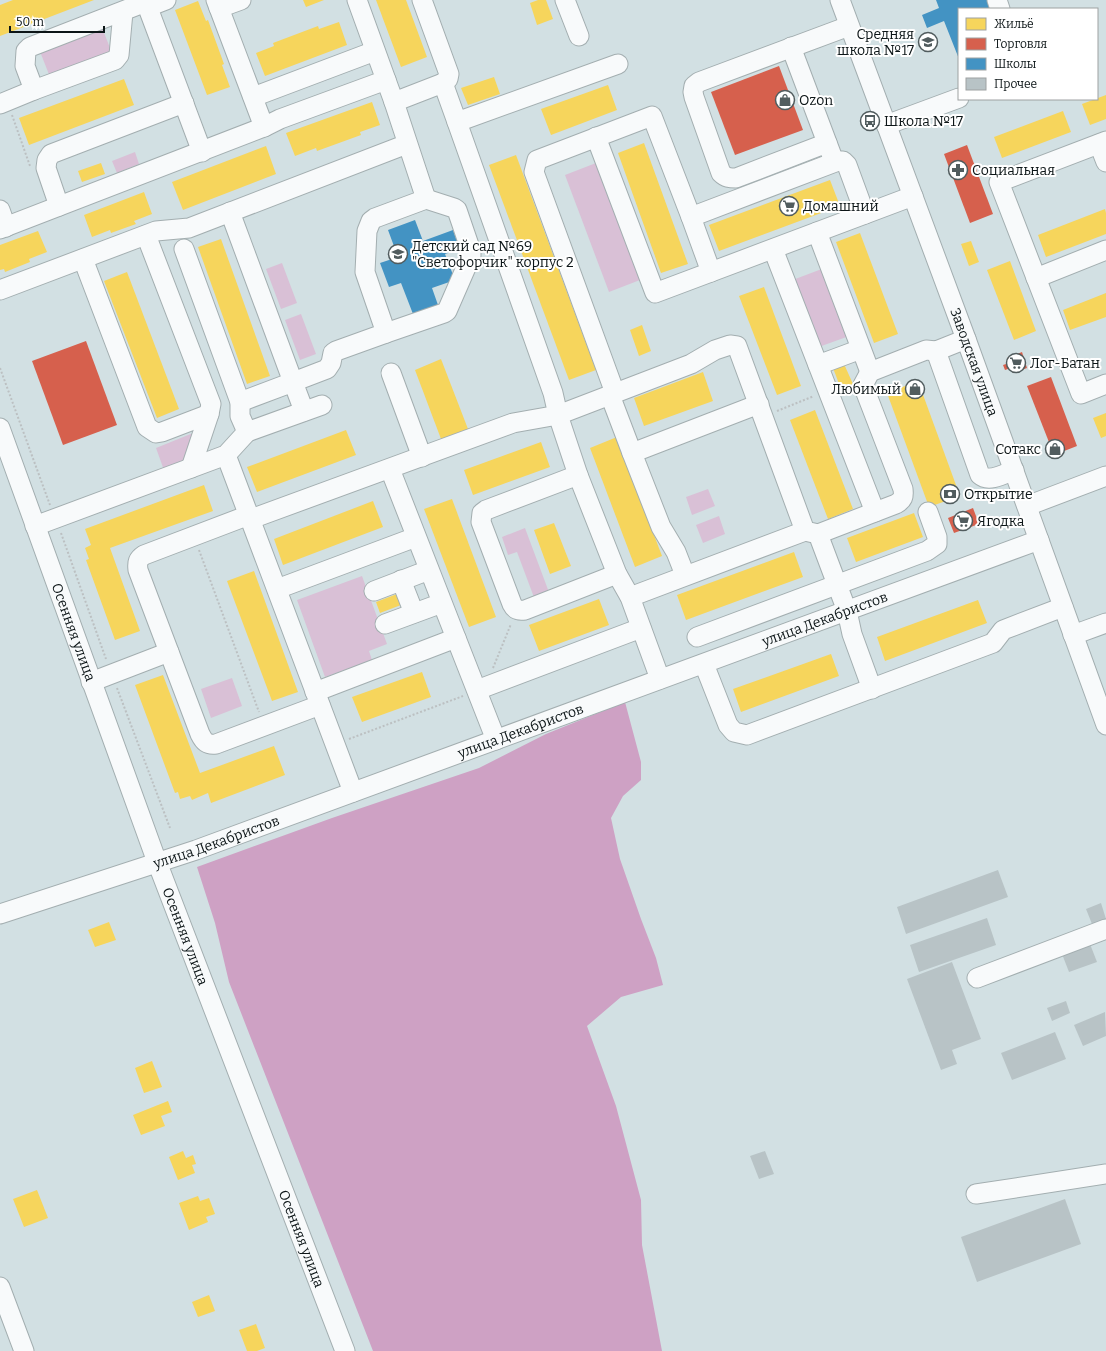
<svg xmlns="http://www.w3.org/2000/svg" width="1106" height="1351" font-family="Bitter,serif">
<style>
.green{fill:#d9c0d6}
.water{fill:#cea1c4}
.homes{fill:#f6d55c}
.shops{fill:#d6604d}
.schools{fill:#4393c3}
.building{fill:#b8c3c6}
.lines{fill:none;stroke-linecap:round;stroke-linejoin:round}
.minor-casing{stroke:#a3aeb0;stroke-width:21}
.path{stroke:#bcc0c2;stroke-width:2;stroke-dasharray:2 2;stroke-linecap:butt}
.minor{stroke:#f8fafb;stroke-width:19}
.labels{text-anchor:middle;stroke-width:4;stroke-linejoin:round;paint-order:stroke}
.poi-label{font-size:14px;fill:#0c1517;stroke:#fff;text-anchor:start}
.street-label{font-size:14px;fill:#0c1517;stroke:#fff}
</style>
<rect width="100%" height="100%" fill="#d2e0e3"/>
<g class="green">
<path d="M 101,25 L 112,53 L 50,77 L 39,49 Z"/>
<path d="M 135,152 L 139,164 L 117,173 L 112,161 Z"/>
<path d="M 596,163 L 640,280 L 609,292 L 565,175 Z"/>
<path d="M 282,263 L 297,303 L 281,309 L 266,269 Z"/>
<path d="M 827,267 L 852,335 L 816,348 L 790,281 Z"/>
<path d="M 301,314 L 316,354 L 300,360 L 285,320 Z"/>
<path d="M 198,431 L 188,464 L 165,473 L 156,448 Z"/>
<path d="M 708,489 L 715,506 L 692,515 L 686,497 Z"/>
<path d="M 719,516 L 725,534 L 703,543 L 696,525 Z"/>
<path d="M 525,528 L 550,595 L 535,600 L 517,552 L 508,555 L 502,537 Z"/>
<path d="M 362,576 L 387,644 L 369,651 L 372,660 L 325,677 L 297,600 Z"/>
<path d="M 232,678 L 242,706 L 211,718 L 201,689 Z"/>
</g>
<path class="water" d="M 625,702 L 641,762 L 641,780 L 623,796 L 611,818 L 620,859 L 641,919 L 656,958 L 663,985 L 621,997 L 587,1026 L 616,1106 L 641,1200 L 642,1245 L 662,1351 L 373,1351 L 229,982 L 215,923 L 197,867 L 332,818 L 479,768 L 546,734 Z"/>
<g class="homes">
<path d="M 13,0 L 94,0 L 0,36 L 0,5 Z"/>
<path d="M 303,0 L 324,0 L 306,7 Z"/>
<path d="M 376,0 L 406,0 L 427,57 L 401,67 Z"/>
<path d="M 538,0 L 546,0 L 553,19 L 537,25 L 530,3 Z"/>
<path d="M 198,1 L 206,21 L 208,20 L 224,64 L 222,65 L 230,87 L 207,95 L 175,10 Z"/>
<path d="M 339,22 L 347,45 L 265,76 L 256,53 L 274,46 L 273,43 L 318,26 L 319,29 Z"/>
<path d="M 494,77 L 500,94 L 468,105 L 461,88 Z"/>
<path d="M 124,79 L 134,105 L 29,145 L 19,118 Z"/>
<path d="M 608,85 L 617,110 L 551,135 L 541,109 Z"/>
<path d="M 1106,95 L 1106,119 L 1090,125 L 1082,104 Z"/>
<path d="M 372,102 L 380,125 L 360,132 L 361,135 L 317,151 L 316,148 L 295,156 L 286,133 Z"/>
<path d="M 1063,111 L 1071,132 L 1002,158 L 994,137 Z"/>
<path d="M 869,114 L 873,126 L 869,127 L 865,115 Z"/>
<path d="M 644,143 L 688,264 L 661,273 L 618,153 Z"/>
<path d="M 266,146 L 276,174 L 183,210 L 172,182 Z"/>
<path d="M 516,155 L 596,370 L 569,380 L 489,165 Z"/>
<path d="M 101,163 L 105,174 L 82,182 L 78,171 Z"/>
<path d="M 830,180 L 840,206 L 719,251 L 709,225 Z"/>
<path d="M 144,192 L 152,214 L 134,221 L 136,224 L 111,233 L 110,230 L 92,237 L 84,215 Z"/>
<path d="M 1105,209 L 1106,213 L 1106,234 L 1046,257 L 1038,235 Z"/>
<path d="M 38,231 L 47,252 L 29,259 L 30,262 L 5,272 L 4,269 L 0,270 L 0,245 Z"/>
<path d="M 860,233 L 898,334 L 874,343 L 836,242 Z"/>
<path d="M 221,239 L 270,376 L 247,384 L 198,247 Z"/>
<path d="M 971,241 L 979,262 L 969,266 L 961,244 Z"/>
<path d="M 1010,261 L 1036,331 L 1014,340 L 987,270 Z"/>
<path d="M 127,272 L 179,409 L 157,418 L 104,281 Z"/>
<path d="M 764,287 L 801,386 L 777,395 L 739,296 Z"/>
<path d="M 1106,293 L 1106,317 L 1070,330 L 1063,310 Z"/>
<path d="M 642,325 L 651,351 L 639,356 L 630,330 Z"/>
<path d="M 441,359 L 468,429 L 441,439 L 415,370 Z"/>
<path d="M 844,364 L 853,384 L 841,389 L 833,368 Z"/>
<path d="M 703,372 L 713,401 L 644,426 L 634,398 Z"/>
<path d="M 918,381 L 960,496 L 929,507 L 887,393 Z"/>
<path d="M 815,410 L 853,509 L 828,519 L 790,420 Z"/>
<path d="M 1106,413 L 1106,436 L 1101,438 L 1093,418 Z"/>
<path d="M 346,430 L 356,455 L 257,492 L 247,467 Z"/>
<path d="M 617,437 L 662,556 L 635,567 L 590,448 Z"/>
<path d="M 541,442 L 550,467 L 473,495 L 464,470 Z"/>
<path d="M 204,485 L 213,511 L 110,548 L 140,631 L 115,640 L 86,560 L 89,559 L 85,548 L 91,545 L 85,529 Z"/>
<path d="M 452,499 L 496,617 L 469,627 L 424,509 Z"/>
<path d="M 373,501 L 383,527 L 283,565 L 274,539 Z"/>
<path d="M 914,513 L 923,537 L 856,562 L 847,538 Z"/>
<path d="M 554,523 L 571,566 L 550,574 L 534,530 Z"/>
<path d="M 794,552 L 803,577 L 686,620 L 677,595 Z"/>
<path d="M 254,571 L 298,692 L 272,701 L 227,581 Z"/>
<path d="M 397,594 L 401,605 L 380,613 L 376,602 Z"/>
<path d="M 599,599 L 609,625 L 539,651 L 529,625 Z"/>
<path d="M 978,600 L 987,623 L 885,661 L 877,637 Z"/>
<path d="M 831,654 L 839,676 L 741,712 L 733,689 Z"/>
<path d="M 422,672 L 431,697 L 362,722 L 352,697 Z"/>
<path d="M 163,675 L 200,773 L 274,746 L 285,775 L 211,803 L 208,793 L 192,800 L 190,796 L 180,799 L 178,792 L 175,793 L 135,685 Z"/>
<path d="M 109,922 L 116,940 L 95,947 L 88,930 Z"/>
<path d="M 152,1061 L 162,1087 L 144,1093 L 135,1068 Z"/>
<path d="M 168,1101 L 172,1112 L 161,1116 L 165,1126 L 141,1135 L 133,1115 Z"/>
<path d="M 183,1151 L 186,1158 L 193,1155 L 196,1164 L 192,1165 L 195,1173 L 178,1180 L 169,1157 Z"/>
<path d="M 37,1190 L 48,1218 L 24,1227 L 13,1199 Z"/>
<path d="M 198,1196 L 200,1201 L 209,1198 L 215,1214 L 206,1217 L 208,1222 L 189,1230 L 179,1203 Z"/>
<path d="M 209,1295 L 215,1311 L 198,1317 L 192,1302 Z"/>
<path d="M 256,1324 L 265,1348 L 257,1351 L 247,1351 L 239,1330 Z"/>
</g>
<g class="shops">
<path d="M 779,66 L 803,130 L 735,155 L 711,92 Z"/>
<path d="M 967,145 L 993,214 L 970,223 L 944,154 Z"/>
<path d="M 86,341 L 117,425 L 63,445 L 32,361 Z"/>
<path d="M 1022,352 L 1027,368 L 1013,373 L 1011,368 L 1005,370 L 1003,365 L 1009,363 L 1007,358 Z"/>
<path d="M 1051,377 L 1077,446 L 1054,455 L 1027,386 Z"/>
<path d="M 973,508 L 979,524 L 954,533 L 948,518 Z"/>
</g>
<g class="schools">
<path d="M 936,0 L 987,0 L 990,9 L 959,9 L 959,59 L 944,21 L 927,28 L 922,15 L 939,8 Z"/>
<path d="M 415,220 L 423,241 L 453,230 L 460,249 L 445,254 L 455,280 L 432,288 L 438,305 L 413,314 L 401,283 L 389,287 L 380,263 L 398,257 L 388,230 Z"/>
</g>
<g class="building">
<path d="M 998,870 L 1008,897 L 906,934 L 897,907 Z"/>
<path d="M 1101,903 L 1106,919 L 1092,924 L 1086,909 Z"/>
<path d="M 987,918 L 996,945 L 919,972 L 910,945 Z"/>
<path d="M 1090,944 L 1097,962 L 1069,972 L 1062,954 Z"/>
<path d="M 952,962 L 981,1039 L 952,1050 L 957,1064 L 941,1070 L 907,979 Z"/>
<path d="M 1066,1001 L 1070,1013 L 1052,1021 L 1047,1008 Z"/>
<path d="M 1105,1012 L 1106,1036 L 1083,1046 L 1074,1025 Z"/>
<path d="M 1055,1032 L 1066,1059 L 1012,1080 L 1001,1053 Z"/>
<path d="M 765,1151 L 774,1174 L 759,1179 L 750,1156 Z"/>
<path d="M 1065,1199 L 1081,1244 L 977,1282 L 961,1237 Z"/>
</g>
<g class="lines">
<defs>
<g id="minor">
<path d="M 145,0 L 202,152"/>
<path d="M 216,0 L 264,127"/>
<path d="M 565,0 L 579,36"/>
<path id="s1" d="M 840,0 L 966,339 L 1106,725"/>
<path d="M 997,0 L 1000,9"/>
<path d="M 148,7 L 166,0"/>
<path d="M 219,8 L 241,0"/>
<path d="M 123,12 L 119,55 L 115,60 L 34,90 L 25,66 L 26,51 L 30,47 L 146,2"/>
<path d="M 791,47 L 832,156"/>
<path d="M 443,83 L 457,122 L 618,64"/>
<path d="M 253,97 L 375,51"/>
<path d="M 394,102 L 443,83 L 448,79 L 449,74 L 422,0"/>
<path d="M 0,104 L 34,90"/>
<path d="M 457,122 L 553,393 L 558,415 L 578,475 L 617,574 L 630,597 L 660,679"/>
<path d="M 886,125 L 959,98"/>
<path d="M 596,137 L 655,293 L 913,196"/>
<path d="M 1106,141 L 999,182 L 1081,394 L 1106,384"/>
<path d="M 827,143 L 736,178 C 730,178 726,178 721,173 L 694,97 L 693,92 L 694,86 L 699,82 L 849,26"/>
<path d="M 1099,144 L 1106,162"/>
<path d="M 59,206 L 46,168 L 47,160 L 51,154 L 184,103"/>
<path d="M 0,210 L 6,227"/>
<path d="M 230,212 L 293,382 L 240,402"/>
<path d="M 691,217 L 838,161 L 843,161 L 847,165 L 865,214"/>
<path d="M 0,229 L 264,127 L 280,119 L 386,80"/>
<path d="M 817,232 L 870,372"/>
<path d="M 146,235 L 211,404 L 209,414 L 191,468"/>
<path d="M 773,249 L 875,512"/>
<path d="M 83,259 L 147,427 L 156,433 L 162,432 L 209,414"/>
<path d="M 1036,278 L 1106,250"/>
<path d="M 0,290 L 156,231 L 189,228 L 407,144"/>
<path d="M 386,333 L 444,313 L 447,311 L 471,256 L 471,251 L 457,210 L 454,208 L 426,199"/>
<path d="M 936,351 L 980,475 C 989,483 1004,474 1014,470"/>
<path d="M 818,365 L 861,349"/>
<path d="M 391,373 L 422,457"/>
<path d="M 615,393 L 534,172 L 537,160 L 652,116 L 691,217 L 711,272"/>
<path d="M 610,395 L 632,453"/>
<path d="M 304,411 L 293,382 L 327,369 L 331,363 L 333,353 L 336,351 L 386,333 L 365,272 L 367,231 L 371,221 L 375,218 L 426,199 L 394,102 L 357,0"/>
<path id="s2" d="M 0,428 L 157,862 L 345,1351"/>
<path d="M 247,432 L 322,405"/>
<path d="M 226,455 L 353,792"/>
<path d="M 578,475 L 486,510 L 482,513 L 481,522 L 512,604 C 515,610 518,611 525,610 L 617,574"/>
<path d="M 1027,506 L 1106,476"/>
<path d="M 249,515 L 144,555 C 138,559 137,562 138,570 L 200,734 C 204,742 207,745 216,744 L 320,705"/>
<path d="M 251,519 L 513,423 L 558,415 L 691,364 L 715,350 L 730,345 L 737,346 L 805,531 L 818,534 L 847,611 L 852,634 L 872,689"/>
<path d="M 35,526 L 226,455 L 247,432 L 240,416 L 240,402 L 184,249"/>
<path d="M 818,534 L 896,504 C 903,500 904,497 903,489 L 863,385 L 870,372 L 926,350 L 936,351 L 966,339"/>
<path d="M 685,575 L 676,552 L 661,527 L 632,453 L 759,404"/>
<path d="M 401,580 L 414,613"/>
<path d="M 277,589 L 416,537"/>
<path d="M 374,591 L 429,570"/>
<path d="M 630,597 L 805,531"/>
<path d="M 385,624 L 442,603"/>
<path d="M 1073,635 L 1106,623"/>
<path d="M 697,637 L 927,551 L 937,544 L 937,537 L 928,512"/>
<path d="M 456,638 L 496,740"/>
<path d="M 704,664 L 728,725 L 734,732 L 747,735 L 993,643 L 1003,630 L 1063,607"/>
<path d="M 91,682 L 169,652"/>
<path d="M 477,690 L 641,628"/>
<path d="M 315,692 L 456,638 L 390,469"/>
<path id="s3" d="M 0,914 L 196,850 L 1039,540"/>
<path d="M 977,978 L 1106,929"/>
<path d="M 976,1194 L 1106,1174"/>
<path d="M 0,1287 L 24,1351"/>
</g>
</defs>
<use href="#minor" class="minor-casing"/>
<g class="path">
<path d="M 12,115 L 30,166"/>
<path d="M 0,368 L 50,505"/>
<path d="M 777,411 L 814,396"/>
<path d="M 61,533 L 106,659"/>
<path d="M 199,550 L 259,712"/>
<path d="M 493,668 L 511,624"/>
<path d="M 117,688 L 170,828"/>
<path d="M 349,739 L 463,696"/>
</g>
<use href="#minor" class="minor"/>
</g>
<defs>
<symbol id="school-ring" viewBox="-11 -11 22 22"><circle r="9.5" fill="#fff" stroke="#515c5e" stroke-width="1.5"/><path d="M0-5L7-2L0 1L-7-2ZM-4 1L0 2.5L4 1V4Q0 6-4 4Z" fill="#515c5e"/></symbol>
<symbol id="shop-ring" viewBox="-11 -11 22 22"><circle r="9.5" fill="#fff" stroke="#515c5e" stroke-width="1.5"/><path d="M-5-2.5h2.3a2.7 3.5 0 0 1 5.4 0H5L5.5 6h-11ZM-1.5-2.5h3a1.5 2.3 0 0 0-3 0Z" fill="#515c5e"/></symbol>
<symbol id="bus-ring" viewBox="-11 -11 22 22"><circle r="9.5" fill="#fff" stroke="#515c5e" stroke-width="1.5"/><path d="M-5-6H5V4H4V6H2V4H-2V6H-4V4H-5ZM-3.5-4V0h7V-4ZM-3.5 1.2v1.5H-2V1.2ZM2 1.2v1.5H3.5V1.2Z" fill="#515c5e"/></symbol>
<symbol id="pharmacy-ring" viewBox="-11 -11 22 22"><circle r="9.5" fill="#fff" stroke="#515c5e" stroke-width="1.5"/><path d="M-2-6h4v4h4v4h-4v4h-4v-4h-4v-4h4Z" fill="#515c5e"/></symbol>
<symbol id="supermarket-ring" viewBox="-11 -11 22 22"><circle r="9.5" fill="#fff" stroke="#515c5e" stroke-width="1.5"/><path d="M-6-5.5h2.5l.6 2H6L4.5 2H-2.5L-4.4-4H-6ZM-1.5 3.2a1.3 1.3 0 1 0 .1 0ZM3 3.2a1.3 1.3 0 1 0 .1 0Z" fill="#515c5e"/></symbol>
<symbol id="bank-ring" viewBox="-11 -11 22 22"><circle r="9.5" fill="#fff" stroke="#515c5e" stroke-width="1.5"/><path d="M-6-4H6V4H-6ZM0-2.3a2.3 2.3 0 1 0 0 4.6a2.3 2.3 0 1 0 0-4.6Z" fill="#515c5e"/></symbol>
</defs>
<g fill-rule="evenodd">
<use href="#school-ring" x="917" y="31" width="22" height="22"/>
<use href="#shop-ring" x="774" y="89" width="22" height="22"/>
<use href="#bus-ring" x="859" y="110" width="22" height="22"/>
<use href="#pharmacy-ring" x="947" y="159" width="22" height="22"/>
<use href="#supermarket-ring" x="778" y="195" width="22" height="22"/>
<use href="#school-ring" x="387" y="243" width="22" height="22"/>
<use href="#supermarket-ring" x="1005" y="352" width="22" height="22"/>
<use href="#shop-ring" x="904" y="378" width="22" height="22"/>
<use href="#shop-ring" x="1044" y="438" width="22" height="22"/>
<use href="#bank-ring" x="939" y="483" width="22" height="22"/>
<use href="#supermarket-ring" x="952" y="510" width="22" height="22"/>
</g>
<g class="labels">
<g class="poi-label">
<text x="914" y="39" text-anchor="end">Средняя<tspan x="914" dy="16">школа №17</tspan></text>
<text x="799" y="105">Ozon</text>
<text x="884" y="126">Школа №17</text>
<text x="972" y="175">Социальная</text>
<text x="803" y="211">Домашний</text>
<text x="412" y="251">Детский сад №69<tspan x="412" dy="16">"Светофорчик" корпус 2</tspan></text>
<text x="1030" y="368">Лог-Батан</text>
<text x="901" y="394" text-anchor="end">Любимый</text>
<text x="1041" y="454" text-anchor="end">Сотакс</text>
<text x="964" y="499">Открытие</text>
<text x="977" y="526">Ягодка</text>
</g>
<g class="street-label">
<text dy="5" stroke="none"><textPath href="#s1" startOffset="386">Заводская улица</textPath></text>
<text dy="5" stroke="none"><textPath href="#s3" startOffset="876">улица Декабристов</textPath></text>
<text dy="5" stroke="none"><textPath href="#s2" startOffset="217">Осенняя улица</textPath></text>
<text dy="5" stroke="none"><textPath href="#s3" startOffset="552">улица Декабристов</textPath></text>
<text dy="5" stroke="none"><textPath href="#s3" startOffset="228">улица Декабристов</textPath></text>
<text dy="5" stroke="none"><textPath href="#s2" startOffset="541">Осенняя улица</textPath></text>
<text dy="5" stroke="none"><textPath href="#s2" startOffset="865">Осенняя улица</textPath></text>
</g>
</g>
<rect x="958" y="8" width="140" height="92" fill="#ffffff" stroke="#9ea1a2"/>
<rect x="966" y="18" width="20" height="12" fill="#f6d55c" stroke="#9ea1a2"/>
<text x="994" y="28" font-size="12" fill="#0c1517">Жильё</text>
<rect x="966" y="38" width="20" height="12" fill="#d6604d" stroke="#9ea1a2"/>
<text x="994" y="48" font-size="12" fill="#0c1517">Торговля</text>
<rect x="966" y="58" width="20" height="12" fill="#4393c3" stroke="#9ea1a2"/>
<text x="994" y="68" font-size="12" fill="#0c1517">Школы</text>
<rect x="966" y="78" width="20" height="12" fill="#b8c3c6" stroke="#9ea1a2"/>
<text x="994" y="88" font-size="12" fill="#0c1517">Прочее</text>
<path d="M10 26v6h94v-6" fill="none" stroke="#0c1517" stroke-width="2"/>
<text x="16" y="26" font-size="12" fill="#0c1517" stroke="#ffffff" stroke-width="3" paint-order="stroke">50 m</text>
</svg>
